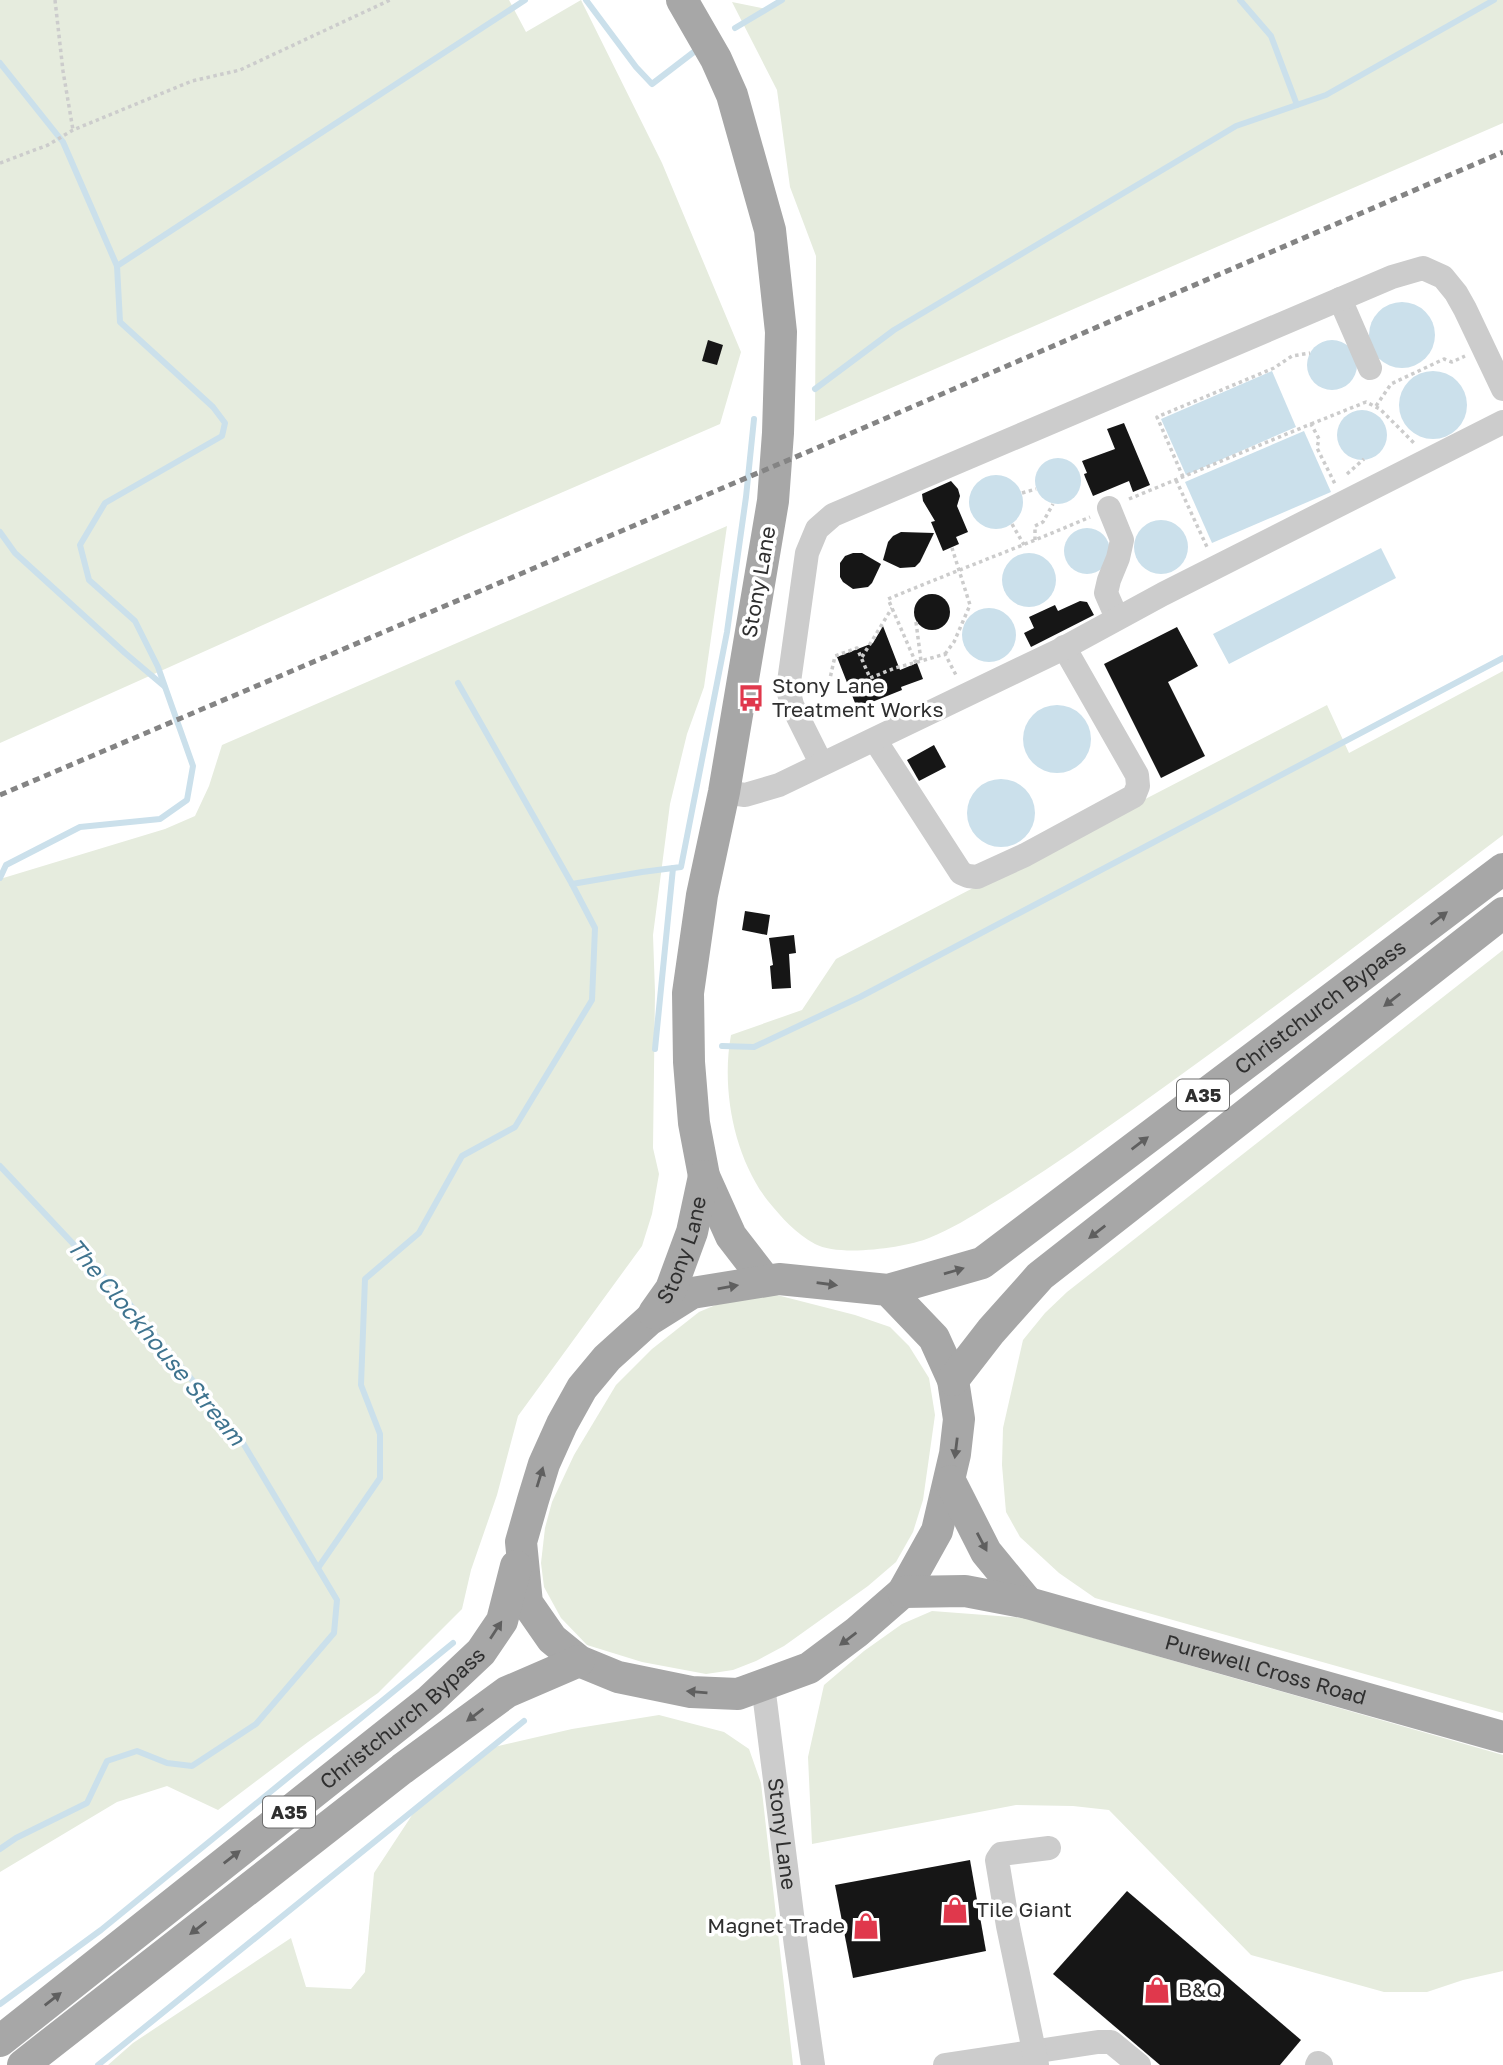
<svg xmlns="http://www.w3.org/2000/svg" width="1503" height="2065" font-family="'Golos Text',sans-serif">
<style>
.green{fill:#e6ecde}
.water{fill:#cbe0eb}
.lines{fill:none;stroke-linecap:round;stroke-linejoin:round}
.stream{stroke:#cbe0eb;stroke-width:6}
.building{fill:#161616}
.path{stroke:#ccc;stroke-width:3.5;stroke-dasharray:3.5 3.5;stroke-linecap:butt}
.minor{stroke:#ccc;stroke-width:24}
.major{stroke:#a7a7a7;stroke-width:32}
.rail{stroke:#848484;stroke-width:5;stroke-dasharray:7 5;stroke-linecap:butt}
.oneway{fill:#5f5f5f}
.labels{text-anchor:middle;stroke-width:7;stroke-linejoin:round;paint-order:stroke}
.shield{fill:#fff;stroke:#6d6d6d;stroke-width:2}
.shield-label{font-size:19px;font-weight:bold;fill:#2f2f2f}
.street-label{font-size:21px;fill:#2f2f2f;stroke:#fff}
.poi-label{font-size:21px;fill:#2f2f2f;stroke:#fff;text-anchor:start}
.water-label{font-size:23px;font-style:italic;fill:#3f748f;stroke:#fff}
</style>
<rect width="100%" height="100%" fill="#fff"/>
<g class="green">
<path d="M 0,0 L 509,0 L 526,32 L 581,0 L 662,163 L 741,352 L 720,424 L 466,534 L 0,743 Z"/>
<path d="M 785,0 L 1503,0 L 1503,123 L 815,421 L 816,256 L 790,187 L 777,90 L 732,2 L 767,9 Z"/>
<path d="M 727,526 L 704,687 L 687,734 L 670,804 L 653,935 L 655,992 L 653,1148 L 659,1174 L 652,1214 L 642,1246 L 518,1416 L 497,1495 L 471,1570 L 462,1609 L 378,1693 L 308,1742 L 218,1810 L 167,1786 L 117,1802 L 0,1872 L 0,879 L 165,829 L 195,816 L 209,786 L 222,745 Z"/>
<path d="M 1503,671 L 1503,835 C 1380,928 1257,1021 1132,1110 C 1085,1143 1039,1176 990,1205 C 971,1217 951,1229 929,1238 C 904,1248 839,1257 815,1244 C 795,1233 782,1218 768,1201 C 734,1157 721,1089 731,1035 L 802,1010 L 836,959 L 1327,705 L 1349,753 Z"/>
<path d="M 1503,950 L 1503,1713 L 1095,1598 L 1059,1573 L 1020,1537 L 1006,1512 L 1002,1465 L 1003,1428 L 1023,1340 L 1045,1313 L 1067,1292 Z"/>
<path d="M 769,1293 L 855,1315 L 890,1327 L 909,1346 L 929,1378 L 935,1415 L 923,1500 L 913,1532 L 896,1562 L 868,1586 L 784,1646 L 756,1661 L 733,1670 L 706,1674 L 642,1662 L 587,1645 L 561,1618 L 544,1587 L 541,1563 L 545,1528 L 552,1502 L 574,1455 L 616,1385 L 652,1349 L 699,1312 L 737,1296 Z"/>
<path d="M 932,1611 L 1024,1618 L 1503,1755 L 1503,1971 L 1463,1980 L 1427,1992 L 1384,1992 L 1251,1955 L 1109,1810 L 1073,1806 L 1016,1805 L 812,1844 L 808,1757 L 824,1685 L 864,1651 L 902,1624 Z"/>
<path d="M 659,1715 L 724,1732 L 749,1749 L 761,1783 L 793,2065 L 108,2065 L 133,2043 L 291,1938 L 306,1987 L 351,1989 L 365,1972 L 374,1873 L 420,1803 L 494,1747 L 572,1729 Z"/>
</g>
<g class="water">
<circle cx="1402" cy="335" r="33"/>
<circle cx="1332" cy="365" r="25"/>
<path d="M 1272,371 L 1296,427 L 1186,475 L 1161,419 Z"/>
<circle cx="1433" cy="405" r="34"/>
<circle cx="1362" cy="435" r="25"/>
<path d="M 1304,431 L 1331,492 L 1212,543 L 1185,482 Z"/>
<circle cx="1058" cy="481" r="23"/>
<circle cx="996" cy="502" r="27"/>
<circle cx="1161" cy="547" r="27"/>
<circle cx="1087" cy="551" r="23"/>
<path d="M 1381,548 L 1396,578 L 1229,664 L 1213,634 Z"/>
<circle cx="1029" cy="580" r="27"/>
<circle cx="989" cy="635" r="27"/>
<circle cx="1057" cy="739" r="34"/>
<circle cx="1001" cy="813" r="34"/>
</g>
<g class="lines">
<g class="stream">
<path d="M 586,0 L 636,67 L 652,84 L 699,48"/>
<path d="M 1240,0 L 1271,36 L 1297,105"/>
<path d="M 735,28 L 782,0"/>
<path d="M 0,63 L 63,142 L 117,266 L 120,322 L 213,407 L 225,423 L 222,436 L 105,503 L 80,545 L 89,580 L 135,621 L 158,667 L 193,766 L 187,800 L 160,819 L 80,827 L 6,865 L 0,878"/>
<path d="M 117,266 L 525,0"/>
<path d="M 815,389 L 894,330 L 1236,126 L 1326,95 L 1494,0"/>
<path d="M 0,532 L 15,553 L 125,653 L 164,686"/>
<path d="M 458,683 L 572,884"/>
<path d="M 722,1046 L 754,1047 L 860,997 L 1503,658"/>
<path d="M 655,1049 L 673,868"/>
<path d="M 0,1166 L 127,1301 L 240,1438 L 337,1600 L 334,1633 L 256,1724 L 192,1766 L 167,1763 L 137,1751 L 107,1761 L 87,1803 L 16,1838 L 0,1849"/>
<path d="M 318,1568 L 380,1478 L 380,1434 L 361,1385 L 365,1279 L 419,1233 L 462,1156 L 515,1127 L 592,1000 L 595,928 L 572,884 L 642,872 L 681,867 L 727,632 L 746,497 L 754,419"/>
<path d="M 0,2004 L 101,1930 L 453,1643"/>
<path d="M 98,2065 L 524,1721"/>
</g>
</g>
<g class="building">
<path d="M 708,340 L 723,345 L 717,365 L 702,361 Z"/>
<path d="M 1124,423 L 1150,485 L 1133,492 L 1129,481 L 1093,496 L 1085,477 L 1084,474 L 1087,473 L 1082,461 L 1115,449 L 1107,429 Z"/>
<path d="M 951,481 L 958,489 L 960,496 L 957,506 L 968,532 L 956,537 L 959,544 L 943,551 L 931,522 L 935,521 L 923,501 L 922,494 Z"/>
<path d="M 901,532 L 934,533 L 920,562 L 915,567 L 900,568 L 883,560 L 888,542 L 893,536 Z"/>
<path d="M 853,553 L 862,553 L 881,564 L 872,583 L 868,587 L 853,589 L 843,582 L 840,577 L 840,563 L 845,556 Z"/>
<circle cx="932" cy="612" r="18"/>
<path d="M 1080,601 L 1087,602 L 1094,615 L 1031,647 L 1024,633 L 1034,628 L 1029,617 L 1055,605 L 1058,611 Z"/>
<path d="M 883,626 L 900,670 L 917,663 L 923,679 L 901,687 L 902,690 L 857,708 L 837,657 L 873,643 Z"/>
<path d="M 1177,627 L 1198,666 L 1168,682 L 1205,756 L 1161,778 L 1104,664 Z"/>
<path d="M 934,745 L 946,767 L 919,781 L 907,760 Z"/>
<path d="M 745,911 L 770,915 L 767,935 L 742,930 Z"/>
<path d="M 794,935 L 796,953 L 789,954 L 791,988 L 772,989 L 770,966 L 773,965 L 769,938 Z"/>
<path d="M 970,1860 L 986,1951 L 853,1978 L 835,1885 Z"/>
<path d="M 1127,1891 L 1301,2040 L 1280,2065 L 1160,2065 L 1053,1974 Z"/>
</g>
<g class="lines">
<g class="path">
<path d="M 55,0 L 63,71 L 73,130"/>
<path d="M 0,163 L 48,145 L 73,130 L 192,81 L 240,70 L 390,0"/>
<path d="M 1376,406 L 1391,384 L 1444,359 L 1452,362 L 1465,356"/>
<path d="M 1311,424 L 1366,402 L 1380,409 L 1415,444"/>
<path d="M 1347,474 L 1364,459"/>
<path d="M 1183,477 L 1157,417 L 1274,368 L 1292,356 L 1310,353"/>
<path d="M 1176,480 L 1207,547"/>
<path d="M 1022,493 L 1036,489"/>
<path d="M 1129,499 L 1311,424 L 1319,439 L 1317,448 L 1335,484"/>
<path d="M 1012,524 L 1024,545"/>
<path d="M 1035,540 L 1035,526 L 1043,522 L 1053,504"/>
<path d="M 916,622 L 921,661 L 945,654 L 957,677"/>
<path d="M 945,654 L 954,642 L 970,605 L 952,548"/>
<path d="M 862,657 L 892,608"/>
<path d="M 916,663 L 888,599 C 955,571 1023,546 1090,517"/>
<path d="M 829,683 L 835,656 L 857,648 L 870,678 L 895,668 L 921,661"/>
</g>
<g class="minor">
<path d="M 1340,299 L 1370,368"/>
<path d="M 1109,508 L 1122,540 L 1118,558 L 1109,580 L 1106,593 L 1117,618"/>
<path d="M 875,740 L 961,873 L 968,876 L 977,877 L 1025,855 L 1134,796 L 1138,786 L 1137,775 L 1064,647"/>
<path d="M 821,763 L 792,705 L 788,689 L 807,553 L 817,529 L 833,515 L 1392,277 L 1423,268 L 1443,277 L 1456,293 L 1465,309 L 1503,389"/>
<path d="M 724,792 L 745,795 L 779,785 L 1060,650 L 1163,594 L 1503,422"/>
<path id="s1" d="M 763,1685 L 796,1946 L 813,2065"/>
<path d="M 945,2065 L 1098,2042 L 1111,2042 L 1139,2065"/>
<path d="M 1037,2065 L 1008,1926 L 997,1860 L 1001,1854 L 1049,1848"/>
<path d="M 1317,2065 L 1318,2063 L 1321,2065"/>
</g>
<g class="major">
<path d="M 682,0 L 716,59 L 732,95 L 770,230 L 781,332 L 778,433 L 773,501 L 724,792 L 702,895 L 688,993 L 689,1062 L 694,1123 L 704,1176 L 731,1236 L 765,1280"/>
<path id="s2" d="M 888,1290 L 934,1338 L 953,1380 L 959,1419 L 955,1454 L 937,1531 L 903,1592 L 857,1632 L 809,1668 L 738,1694 L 691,1692 L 618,1677 L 579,1661 L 552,1639 L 527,1603 L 521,1542 L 533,1500 L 544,1464 L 562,1424 L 582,1388 L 607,1358 L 649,1320 L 692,1293 L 779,1279 L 888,1290 L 982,1263 L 1503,869"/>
<path id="s3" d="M 654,1313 L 671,1289 L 692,1232 L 704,1176"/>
<path d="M 953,1380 L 991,1331 L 1040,1276 L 1503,913"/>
<path d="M 950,1481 L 986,1552 L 1028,1603"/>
<path id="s4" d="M 903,1592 L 965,1591 L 1028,1603 L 1503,1737"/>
<path id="s5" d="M 0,2041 L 430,1700 L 481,1652 L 502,1621 L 516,1566"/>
<path d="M 23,2065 L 402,1769 L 507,1692 L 579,1661"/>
</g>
<path class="rail" d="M 0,795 L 812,450 L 1503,152"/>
</g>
<defs><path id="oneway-solid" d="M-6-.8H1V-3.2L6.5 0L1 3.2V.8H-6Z" transform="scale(1.75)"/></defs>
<g class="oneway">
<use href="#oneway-solid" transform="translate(1439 918) rotate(-37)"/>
<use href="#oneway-solid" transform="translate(1392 1000) rotate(142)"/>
<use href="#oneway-solid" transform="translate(1140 1143) rotate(-37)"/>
<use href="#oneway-solid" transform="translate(1097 1232) rotate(142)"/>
<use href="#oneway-solid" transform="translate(954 1271) rotate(-16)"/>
<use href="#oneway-solid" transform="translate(827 1284) rotate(8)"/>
<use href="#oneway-solid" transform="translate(728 1287) rotate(-10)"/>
<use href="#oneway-solid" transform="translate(956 1448) rotate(97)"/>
<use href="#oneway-solid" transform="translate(540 1477) rotate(-73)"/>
<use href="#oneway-solid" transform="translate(982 1542) rotate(62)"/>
<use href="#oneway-solid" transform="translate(496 1630) rotate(-57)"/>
<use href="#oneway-solid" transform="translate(848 1639) rotate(143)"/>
<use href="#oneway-solid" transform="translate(697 1692) rotate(-175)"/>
<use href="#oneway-solid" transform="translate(475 1715) rotate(143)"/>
<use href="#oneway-solid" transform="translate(232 1857) rotate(-38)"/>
<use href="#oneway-solid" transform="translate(198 1928) rotate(142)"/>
<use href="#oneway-solid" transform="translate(53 1999) rotate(-38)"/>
</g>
<defs>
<symbol id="bus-bare" viewBox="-9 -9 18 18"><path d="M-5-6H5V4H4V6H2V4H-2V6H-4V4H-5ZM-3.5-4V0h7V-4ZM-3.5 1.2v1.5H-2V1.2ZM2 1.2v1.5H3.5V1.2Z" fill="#e0384c" stroke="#fff" stroke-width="2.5" paint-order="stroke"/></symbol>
<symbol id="shop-bare" viewBox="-9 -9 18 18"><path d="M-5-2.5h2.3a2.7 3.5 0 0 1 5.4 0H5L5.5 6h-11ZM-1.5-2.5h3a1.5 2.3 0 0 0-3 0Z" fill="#e0384c" stroke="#fff" stroke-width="2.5" paint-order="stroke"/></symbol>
</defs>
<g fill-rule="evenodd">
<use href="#bus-bare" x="732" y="679" width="38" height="38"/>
<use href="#shop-bare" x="936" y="1891" width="38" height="38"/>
<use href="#shop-bare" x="847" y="1907" width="38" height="38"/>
<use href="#shop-bare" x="1138" y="1971" width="38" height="38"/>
</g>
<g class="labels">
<g class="shield">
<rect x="1177" y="1079.5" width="52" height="31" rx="5"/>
<rect x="263" y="1796.5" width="52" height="31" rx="5"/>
</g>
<g class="shield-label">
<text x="1203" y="1102">A35</text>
<text x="289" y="1819">A35</text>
</g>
<g class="street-label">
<text transform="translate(759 582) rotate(-80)" y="7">Stony Lane</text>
<text dy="7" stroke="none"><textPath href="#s2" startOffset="1869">Christchurch Bypass</textPath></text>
<text dy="7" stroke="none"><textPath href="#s3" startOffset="70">Stony Lane</textPath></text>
<text dy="7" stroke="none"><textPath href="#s4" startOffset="373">Purewell Cross Road</textPath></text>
<text dy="7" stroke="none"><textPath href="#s5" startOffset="516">Christchurch Bypass</textPath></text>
<text dy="7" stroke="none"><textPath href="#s1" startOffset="150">Stony Lane</textPath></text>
</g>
<g class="poi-label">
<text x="772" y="693">Stony Lane<tspan x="772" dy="24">Treatment Works</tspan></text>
<text x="976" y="1917">Tile Giant</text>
<text x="845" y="1933" text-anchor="end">Magnet Trade</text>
<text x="1178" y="1997">B&amp;Q</text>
</g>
<g class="water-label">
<text transform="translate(156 1342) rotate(50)" y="8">The Clockhouse Stream</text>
</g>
</g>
</svg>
